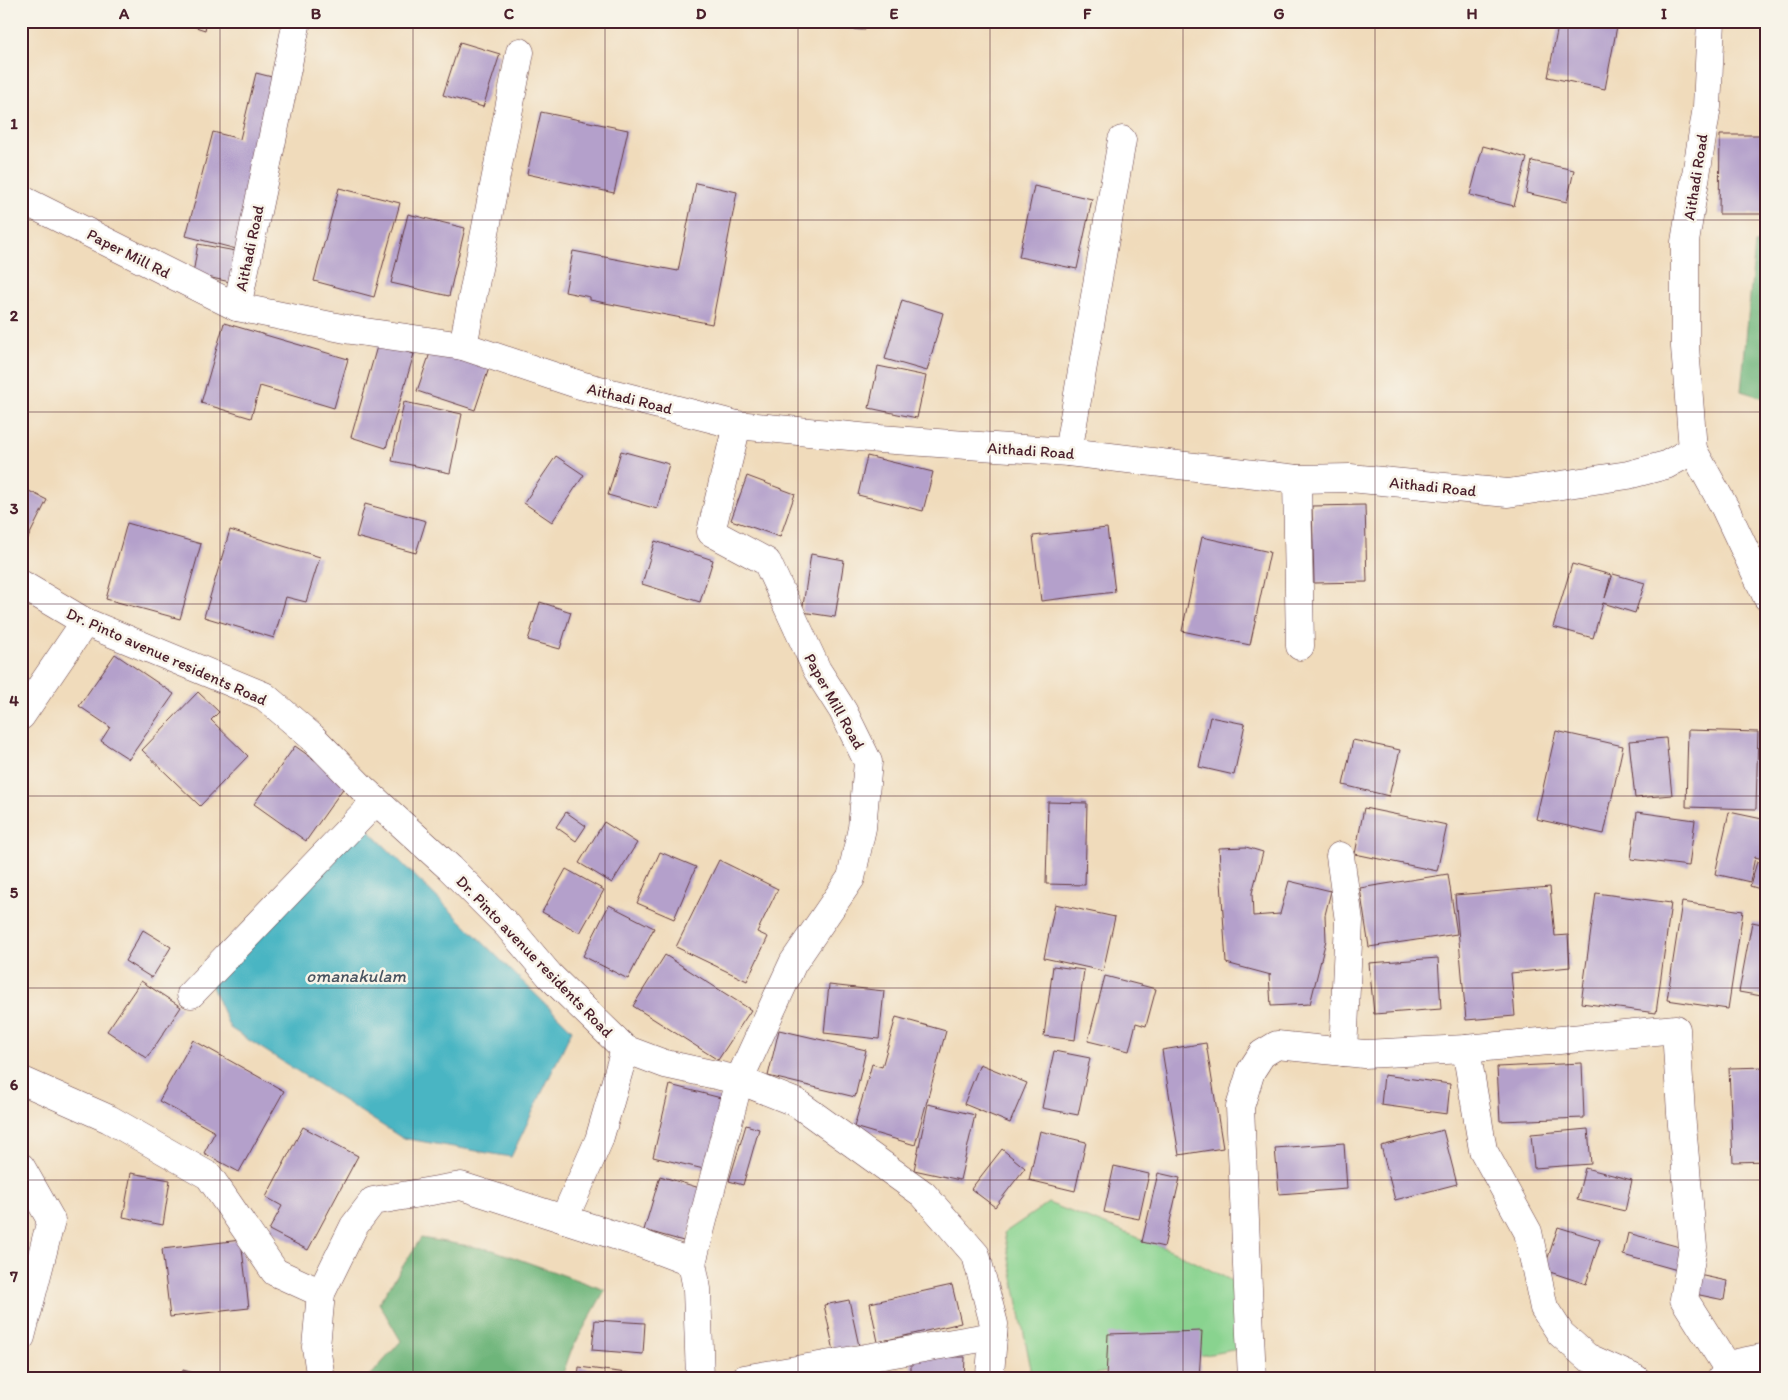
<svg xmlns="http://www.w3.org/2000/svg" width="1788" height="1400" font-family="Itim,sans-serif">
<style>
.green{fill:#89d38f;stroke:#6a795d}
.forest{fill:#6eb57a;stroke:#5c6a52}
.water{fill:#48b5c3;stroke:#496a77}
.building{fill:#b4a0cb}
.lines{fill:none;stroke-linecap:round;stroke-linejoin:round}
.minor-casing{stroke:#633b41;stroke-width:29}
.minor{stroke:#fff;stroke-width:28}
.grid{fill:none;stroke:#4a1f2b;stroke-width:1;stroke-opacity:0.55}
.labels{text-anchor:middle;stroke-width:5;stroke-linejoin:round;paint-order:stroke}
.street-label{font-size:16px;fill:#4a1f2b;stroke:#f7f3e8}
.water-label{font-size:18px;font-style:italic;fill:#495460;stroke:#f7f3e8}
.neatline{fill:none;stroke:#4a1f2b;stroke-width:2}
.grid-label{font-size:16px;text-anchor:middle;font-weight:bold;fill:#4a1f2b}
</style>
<rect width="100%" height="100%" fill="#f7f3e8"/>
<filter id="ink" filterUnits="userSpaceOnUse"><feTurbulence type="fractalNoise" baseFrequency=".02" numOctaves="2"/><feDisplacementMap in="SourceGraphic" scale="10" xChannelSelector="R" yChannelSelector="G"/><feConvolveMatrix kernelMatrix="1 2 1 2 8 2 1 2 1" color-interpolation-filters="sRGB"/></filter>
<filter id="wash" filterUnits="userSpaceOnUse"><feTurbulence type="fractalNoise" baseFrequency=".0096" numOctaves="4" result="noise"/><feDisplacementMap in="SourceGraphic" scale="20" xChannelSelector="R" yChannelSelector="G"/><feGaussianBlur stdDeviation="1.12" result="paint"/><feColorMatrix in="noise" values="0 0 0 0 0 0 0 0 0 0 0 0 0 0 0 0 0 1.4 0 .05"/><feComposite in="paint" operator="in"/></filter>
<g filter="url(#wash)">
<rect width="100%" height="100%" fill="#f0dbbb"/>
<path class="green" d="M 1048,1203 L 1173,1251 L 1238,1284 L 1239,1349 L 1068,1379 L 1033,1379 L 1004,1233 Z"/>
<g class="forest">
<path d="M 1767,235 L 1767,399 L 1741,391 L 1755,244 Z"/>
<path d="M 421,1238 L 493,1250 L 605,1290 L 571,1351 L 561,1379 L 364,1379 L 372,1374 L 401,1341 L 379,1303 Z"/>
</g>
<path class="water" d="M 358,820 L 572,1030 L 511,1157 L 402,1138 L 230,1028 L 202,964 Z"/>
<g id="blocks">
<g class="building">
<path d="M 177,21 L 207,21 L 205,30 Z"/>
<path d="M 796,21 L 865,21 L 865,30 L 795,26 Z"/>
<path d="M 1559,21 L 1618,21 L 1605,89 L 1548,77 Z"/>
<path d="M 460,42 L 500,54 L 483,107 L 443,95 Z"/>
<path d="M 256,73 L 288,81 L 244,251 L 186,236 L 213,132 L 240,139 Z"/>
<path d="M 541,112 L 628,130 L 614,193 L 527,174 Z"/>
<path d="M 1720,135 L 1767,135 L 1767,214 L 1719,214 Z"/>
<path d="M 1483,146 L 1527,158 L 1514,206 L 1470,195 Z"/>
<path d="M 1532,161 L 1574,170 L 1567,202 L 1526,193 Z"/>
<path d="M 696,183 L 737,192 L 712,324 L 590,300 L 590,297 L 565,292 L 573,251 L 678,271 Z"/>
<path d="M 1034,186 L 1092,199 L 1077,269 L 1019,257 Z"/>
<path d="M 339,188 L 400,203 L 374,297 L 314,281 Z"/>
<path d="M 408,214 L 465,228 L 449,296 L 391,283 Z"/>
<path d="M 198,244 L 241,252 L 235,283 L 193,274 Z"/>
<path d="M 902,300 L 943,313 L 927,371 L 885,359 Z"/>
<path d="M 224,323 L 348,359 L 334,408 L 260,386 L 251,418 L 201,403 Z"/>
<path d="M 378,343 L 414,354 L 386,448 L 351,437 Z"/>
<path d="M 432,347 L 490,365 L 475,410 L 417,391 Z"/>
<path d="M 878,366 L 926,376 L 917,418 L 869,408 Z"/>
<path d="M 404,402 L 462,414 L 450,473 L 392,461 Z"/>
<path d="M 621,451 L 669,464 L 657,509 L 608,495 Z"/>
<path d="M 556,456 L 584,475 L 552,522 L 524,503 Z"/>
<path d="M 867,456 L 933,472 L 923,511 L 858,495 Z"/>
<path d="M 747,476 L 795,494 L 780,537 L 731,520 Z"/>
<path d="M 21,487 L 47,500 L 21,552 Z"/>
<path d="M 365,504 L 426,521 L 416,553 L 356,537 Z"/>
<path d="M 1365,505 L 1367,582 L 1314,583 L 1312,506 Z"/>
<path d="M 127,523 L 201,544 L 180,619 L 106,599 Z"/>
<path d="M 1107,528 L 1115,592 L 1041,601 L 1033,536 Z"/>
<path d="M 230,530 L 320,557 L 306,602 L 286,597 L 274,638 L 204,617 Z"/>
<path d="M 1202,537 L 1270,552 L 1250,645 L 1182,631 Z"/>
<path d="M 655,541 L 713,560 L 700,602 L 642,584 Z"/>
<path d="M 811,554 L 844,560 L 835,617 L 802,612 Z"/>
<path d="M 1572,564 L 1611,575 L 1605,598 L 1613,574 L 1645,583 L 1635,613 L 1603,603 L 1593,638 L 1553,627 Z"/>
<path d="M 540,602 L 571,612 L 560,649 L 528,640 Z"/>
<path d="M 115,654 L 174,694 L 129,759 L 101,741 L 110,727 L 79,706 Z"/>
<path d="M 198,692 L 219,712 L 211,720 L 248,756 L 200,806 L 142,750 Z"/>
<path d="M 1210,717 L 1245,724 L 1234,775 L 1199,767 Z"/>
<path d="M 1688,730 L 1758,732 L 1756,809 L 1686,807 Z"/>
<path d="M 1556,731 L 1623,746 L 1604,834 L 1536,819 Z"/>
<path d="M 1666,738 L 1672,795 L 1635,798 L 1629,741 Z"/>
<path d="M 1353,740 L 1400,750 L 1389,796 L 1343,785 Z"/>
<path d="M 295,746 L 347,783 L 306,841 L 254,804 Z"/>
<path d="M 1048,802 L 1087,803 L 1085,885 L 1046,884 Z"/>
<path d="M 1364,808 L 1447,825 L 1437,871 L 1355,854 Z"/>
<path d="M 566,812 L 586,826 L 576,841 L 556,827 Z"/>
<path d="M 1637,812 L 1695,820 L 1689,866 L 1631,859 Z"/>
<path d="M 1729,812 L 1767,820 L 1767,860 L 1755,857 L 1750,882 L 1715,874 Z"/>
<path d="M 604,822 L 637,843 L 612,883 L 579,863 Z"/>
<path d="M 1246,847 L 1263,852 L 1252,893 L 1253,916 L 1280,914 L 1289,881 L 1331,891 L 1325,915 L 1326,940 L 1310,1004 L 1271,1006 L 1269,975 L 1271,975 L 1226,963 L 1219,848 Z"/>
<path d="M 660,852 L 696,867 L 674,919 L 637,903 Z"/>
<path d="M 719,860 L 778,889 L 757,932 L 768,937 L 747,981 L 676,947 Z"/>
<path d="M 1757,862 L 1767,864 L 1767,891 L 1750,886 Z"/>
<path d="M 566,869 L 604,890 L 580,933 L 542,912 Z"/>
<path d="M 1448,874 L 1457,934 L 1369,947 L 1360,888 Z"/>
<path d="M 1550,887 L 1555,936 L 1568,935 L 1570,967 L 1511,973 L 1515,1016 L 1466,1020 L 1455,895 Z"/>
<path d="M 1596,893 L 1671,903 L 1656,1013 L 1581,1003 Z"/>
<path d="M 1682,902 L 1743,911 L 1728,1009 L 1667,1000 Z"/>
<path d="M 1055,904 L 1115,917 L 1103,971 L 1044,958 Z"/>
<path d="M 609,905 L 654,928 L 628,979 L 583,956 Z"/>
<path d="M 1752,922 L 1767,925 L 1767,997 L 1739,992 Z"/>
<path d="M 143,930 L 171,947 L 152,978 L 125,961 Z"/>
<path d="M 665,955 L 751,1010 L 718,1060 L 633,1006 Z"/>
<path d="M 1438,958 L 1441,1009 L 1374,1014 L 1369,963 Z"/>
<path d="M 1053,966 L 1084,970 L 1075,1040 L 1044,1036 Z"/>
<path d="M 1105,976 L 1156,989 L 1146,1026 L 1136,1023 L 1129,1051 L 1088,1041 Z"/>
<path d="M 141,981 L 181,1007 L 147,1058 L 107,1031 Z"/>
<path d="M 829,985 L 884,991 L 879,1039 L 824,1033 Z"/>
<path d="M 896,1017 L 946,1031 L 915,1145 L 854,1127 L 872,1064 L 882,1067 Z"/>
<path d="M 779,1030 L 866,1050 L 855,1097 L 768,1076 Z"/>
<path d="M 193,1040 L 284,1091 L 239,1172 L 204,1153 L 215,1132 L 159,1101 Z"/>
<path d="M 1206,1043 L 1223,1148 L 1179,1155 L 1162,1050 Z"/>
<path d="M 1054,1051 L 1090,1058 L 1078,1115 L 1042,1108 Z"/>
<path d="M 1582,1063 L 1584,1118 L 1500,1121 L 1497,1067 Z"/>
<path d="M 980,1064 L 1027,1083 L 1010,1123 L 964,1104 Z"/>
<path d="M 1767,1067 L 1767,1161 L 1733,1162 L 1729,1068 Z"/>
<path d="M 1384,1075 L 1450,1084 L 1447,1114 L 1381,1105 Z"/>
<path d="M 670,1085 L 725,1099 L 708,1170 L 653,1157 Z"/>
<path d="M 928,1104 L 975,1115 L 960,1180 L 914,1170 Z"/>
<path d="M 746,1125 L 759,1129 L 743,1185 L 729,1181 Z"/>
<path d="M 303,1127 L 358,1156 L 308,1250 L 269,1230 L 282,1206 L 266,1197 Z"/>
<path d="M 1588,1129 L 1591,1164 L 1534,1168 L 1531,1134 Z"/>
<path d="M 1443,1130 L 1457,1184 L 1395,1200 L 1381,1146 Z"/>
<path d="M 1040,1131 L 1086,1142 L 1075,1191 L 1029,1180 Z"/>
<path d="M 1344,1143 L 1347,1189 L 1279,1194 L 1275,1148 Z"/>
<path d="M 1002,1149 L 1025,1168 L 995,1207 L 971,1189 Z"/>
<path d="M 1114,1166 L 1149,1174 L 1139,1219 L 1104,1212 Z"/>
<path d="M 1585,1168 L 1632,1180 L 1625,1211 L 1577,1200 Z"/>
<path d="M 131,1173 L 170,1180 L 163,1225 L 123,1217 Z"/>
<path d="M 1158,1173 L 1180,1178 L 1164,1247 L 1142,1242 Z"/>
<path d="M 660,1176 L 703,1189 L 687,1242 L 644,1230 Z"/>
<path d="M 1558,1227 L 1600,1240 L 1586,1284 L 1544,1270 Z"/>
<path d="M 1628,1233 L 1687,1249 L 1681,1271 L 1623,1255 Z"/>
<path d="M 241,1240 L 249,1308 L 170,1317 L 162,1249 Z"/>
<path d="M 1694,1274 L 1727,1281 L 1724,1300 L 1690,1293 Z"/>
<path d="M 952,1285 L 961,1323 L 878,1342 L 870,1303 Z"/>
<path d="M 849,1300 L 859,1346 L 834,1351 L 824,1305 Z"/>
<path d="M 595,1320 L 645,1323 L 643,1354 L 592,1350 Z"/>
<path d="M 1202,1331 L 1199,1379 L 1106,1379 L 1108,1334 Z"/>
<path d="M 911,1357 L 965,1357 L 964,1379 L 911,1379 Z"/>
<path d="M 579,1367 L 651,1376 L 650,1379 L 578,1379 Z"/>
<path d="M 183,1370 L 212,1378 L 212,1379 L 182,1379 Z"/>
</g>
</g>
</g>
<g filter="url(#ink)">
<use href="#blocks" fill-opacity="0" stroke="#633b41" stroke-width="1"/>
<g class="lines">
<defs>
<g id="minor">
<path d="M 21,199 L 237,307 L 351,330 L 463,346 L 580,385 L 737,425 L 880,439 L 1068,452 L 1297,479 L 1350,478 L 1508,493 L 1628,475 L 1666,465 L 1693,450 L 1685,347 L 1685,242 L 1707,107 L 1711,21"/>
<path d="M 237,307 L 297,21"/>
<path d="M 463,346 L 520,52"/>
<path d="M 1693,450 L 1725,508 L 1767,597"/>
<path d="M 1068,452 L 1122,140"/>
<path d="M 1297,479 L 1300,646"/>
<path d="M 21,584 L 85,622 L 264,696 L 312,737 L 362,788 L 450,868 L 507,925 L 550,976 L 625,1049 L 665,1064 L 739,1080 L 797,1103 L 923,1194 L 976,1255 L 994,1324 L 990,1374 L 991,1379"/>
<path d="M 21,716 L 85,622"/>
<path d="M 1340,856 L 1349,921 L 1343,1052"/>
<path d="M 191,994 L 376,801"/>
<path d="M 1466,1049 L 1483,1150 L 1528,1232 L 1544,1308 L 1561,1334 L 1587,1357 L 1636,1379"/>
<path d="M 21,1080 L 109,1119 L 209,1176 L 275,1272 L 321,1293"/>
<path d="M 21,1167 L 51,1220 L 21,1337"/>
<path d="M 564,1219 L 642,1244 L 692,1263 L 697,1289 L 700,1379"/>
<path d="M 692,1263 L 739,1080 L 793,963 L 851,878 L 862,828 L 868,762 L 843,711 L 817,670 L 767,562 L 711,532 L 737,425"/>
<path d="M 321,1379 L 316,1347 L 321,1293 L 354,1226 L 373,1201 L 461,1186 L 564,1219 L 599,1140 L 625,1049"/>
<path d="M 744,1379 L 993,1336"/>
<path d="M 1252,1379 L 1240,1107 L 1251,1071 L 1262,1054 L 1277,1045 L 1364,1054 L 1466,1049 L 1676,1029 L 1681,1114 L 1693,1247 L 1684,1299 L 1728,1369"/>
<path d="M 1721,1379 L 1732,1364 L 1767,1357"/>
</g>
</defs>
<use href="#minor" class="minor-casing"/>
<use href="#minor" class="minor"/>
</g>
</g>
<path class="grid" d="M 220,21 L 220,1379M 413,21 L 413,1379M 605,21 L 605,1379M 798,21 L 798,1379M 990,21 L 990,1379M 1183,21 L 1183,1379M 1375,21 L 1375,1379M 1568,21 L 1568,1379M 21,220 L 1767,220M 21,412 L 1767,412M 21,604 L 1767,604M 21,796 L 1767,796M 21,988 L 1767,988M 21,1180 L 1767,1180"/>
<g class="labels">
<g class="street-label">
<text transform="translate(1695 177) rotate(-81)" y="6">Aithadi Road</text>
<text transform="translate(249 248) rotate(-78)" y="6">Aithadi Road</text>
<text transform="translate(129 253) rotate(27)" y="6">Paper Mill Rd</text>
<text transform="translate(630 398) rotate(14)" y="6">Aithadi Road</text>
<text transform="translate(1031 450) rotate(4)" y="6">Aithadi Road</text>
<text transform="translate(1433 486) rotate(6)" y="6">Aithadi Road</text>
<text transform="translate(167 656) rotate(24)" y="6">Dr. Pinto avenue residents Road</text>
<text transform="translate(835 701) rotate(61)" y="6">Paper Mill Road</text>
<text transform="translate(535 956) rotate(46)" y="6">Dr. Pinto avenue residents Road</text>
</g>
<g class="water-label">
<text x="356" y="982">omanakulam</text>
</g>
</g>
<rect width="1788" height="1400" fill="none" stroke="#f7f3e8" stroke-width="55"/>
<rect x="28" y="28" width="1732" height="1344" class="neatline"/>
<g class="grid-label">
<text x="124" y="19">A</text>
<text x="316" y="19">B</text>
<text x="509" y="19">C</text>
<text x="701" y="19">D</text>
<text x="894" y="19">E</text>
<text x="1087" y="19">F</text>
<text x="1279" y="19">G</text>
<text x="1472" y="19">H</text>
<text x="1664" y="19">I</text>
<text x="14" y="129">1</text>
<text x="14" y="321">2</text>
<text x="14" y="514">3</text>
<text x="14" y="706">4</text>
<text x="14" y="898">5</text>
<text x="14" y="1090">6</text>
<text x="14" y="1282">7</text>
</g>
</svg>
